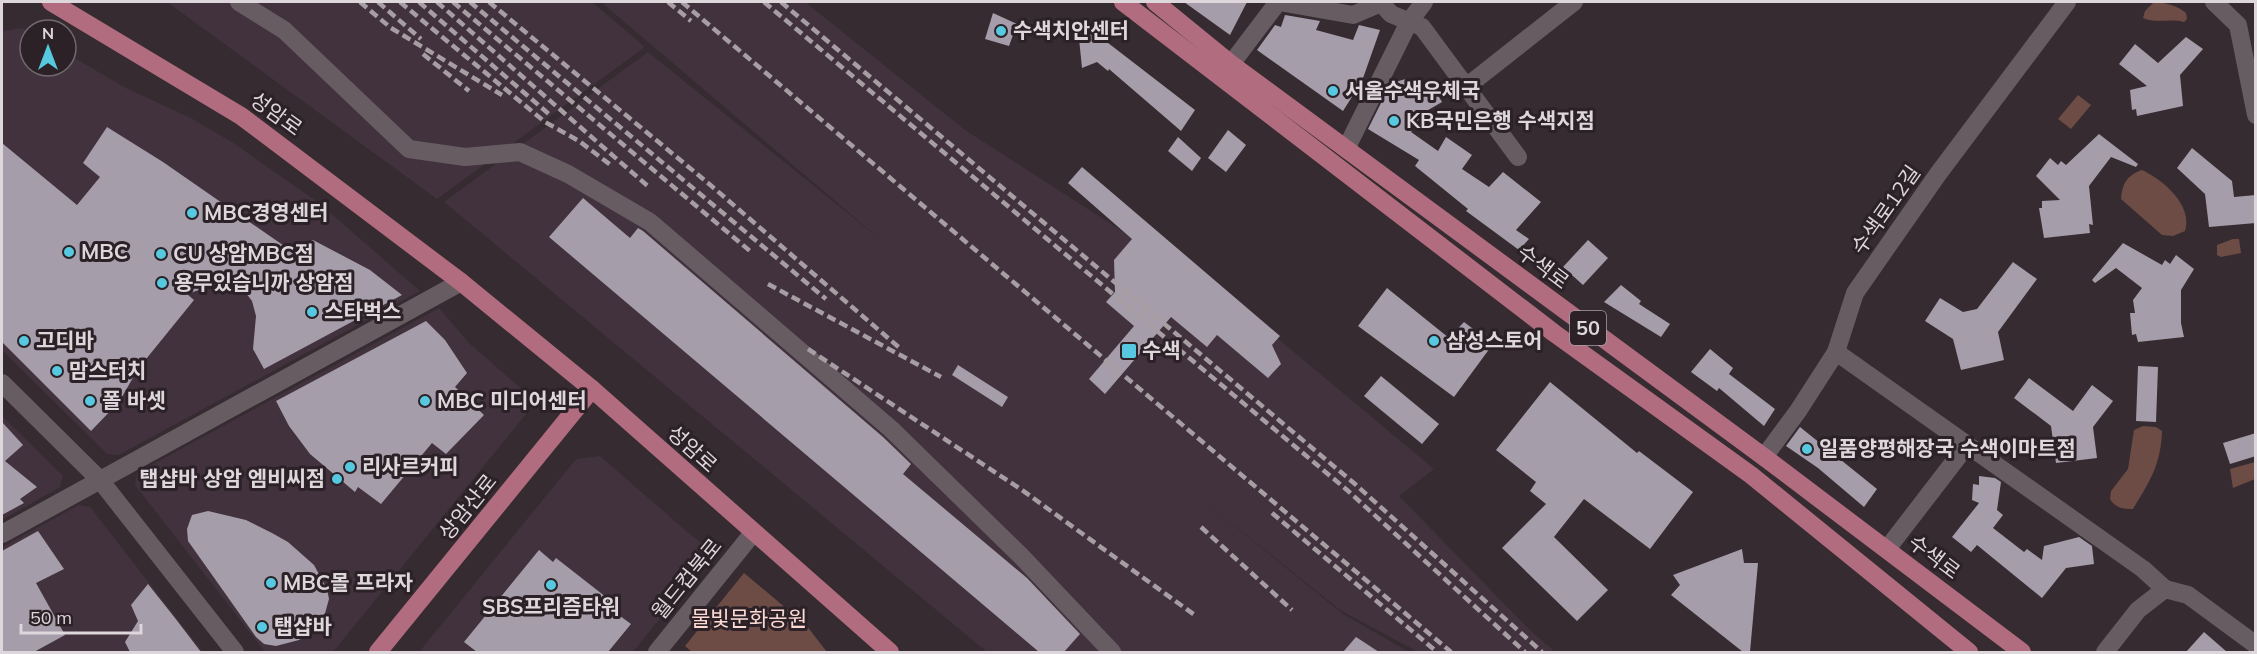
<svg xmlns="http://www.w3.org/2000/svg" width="2257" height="654" font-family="Mulish,'Noto Sans KR',sans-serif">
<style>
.built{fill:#42323d}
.green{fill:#6e4c46}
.building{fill:#a59da9}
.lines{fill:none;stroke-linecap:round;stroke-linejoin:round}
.minor{stroke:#685c63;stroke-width:18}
.major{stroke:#b16d7f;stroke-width:18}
.rail{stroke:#a69ea3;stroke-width:4.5;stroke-dasharray:9 4.5;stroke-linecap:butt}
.poi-dot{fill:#56c9e0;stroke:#2b2127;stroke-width:2}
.labels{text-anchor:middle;stroke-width:6;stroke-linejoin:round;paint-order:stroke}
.shield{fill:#2b2127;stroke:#a8a0a4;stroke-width:1.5}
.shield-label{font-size:20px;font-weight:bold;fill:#ddd6da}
.poi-label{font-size:21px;font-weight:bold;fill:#ddd6da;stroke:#2b2127;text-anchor:start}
.street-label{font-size:21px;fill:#ddd6da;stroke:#2b2127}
.park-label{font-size:21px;fill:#fbdad3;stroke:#2b2127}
</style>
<rect width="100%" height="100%" fill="#352b31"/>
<g class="built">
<path d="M 167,2 L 592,2 L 645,47 L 437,199 Z"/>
<path d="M 601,2 L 805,2 L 965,130 L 1240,307 L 1434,469 L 1399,496 L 1530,630 L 1555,652 L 1418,652 L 1340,610 L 1199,497 L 1343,614 L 1409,652 L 987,652 L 444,202 L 648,52 L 880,239 Z"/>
<path d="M 22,28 L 30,32 L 30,66 L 66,66 L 66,53 L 126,88 L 191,118 L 232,142 L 319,203 L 420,291 L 119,455 L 107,454 L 2,350 L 2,31 Z"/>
<path d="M 439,308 L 469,343 L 523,390 L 526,414 L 333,652 L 265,652 L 135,485 L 137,473 Z"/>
<path d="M 2,416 L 63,476 L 60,487 L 2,520 Z"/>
<path d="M 600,456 L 691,535 L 714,552 L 633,652 L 419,652 L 576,459 Z"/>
<path d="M 79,505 L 90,507 L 203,652 L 2,652 L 2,547 Z"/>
</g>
<g class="green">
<path d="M 2154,2 C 2165,2 2178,6 2186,13 L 2187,19 L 2184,22 C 2170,18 2156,24 2143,18 L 2145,11 Z"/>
<path d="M 2078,95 L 2091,105 L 2071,129 L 2058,119 Z"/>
<path d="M 2142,170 C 2163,180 2193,205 2185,231 L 2173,236 L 2162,235 L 2121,199 C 2122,184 2127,175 2142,170 Z"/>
<path d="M 2233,239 L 2239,239 L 2241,253 L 2221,257 L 2217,255 L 2217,245 Z"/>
<path d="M 2143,426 L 2156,427 L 2162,431 C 2161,464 2150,481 2133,509 C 2123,509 2115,508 2110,499 L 2111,491 L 2128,469 L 2134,430 Z"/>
<path d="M 2255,462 L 2255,479 L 2233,488 L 2230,469 Z"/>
<path d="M 744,573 L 806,625 L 827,652 L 692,652 L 685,646 Z"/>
</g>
<g class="building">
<path d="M 1184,2 L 1247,2 L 1230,35 Z"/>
<path d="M 993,13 L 1017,24 L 1009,46 L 985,39 Z"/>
<path d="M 1285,15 L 1320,21 L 1316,30 L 1353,40 L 1359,25 L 1380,30 L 1362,81 L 1343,111 L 1257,50 L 1275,25 L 1281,27 Z"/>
<path d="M 1077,19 L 1195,110 L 1181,131 L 1109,69 L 1108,71 L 1097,62 L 1082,68 Z"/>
<path d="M 2186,37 L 2203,49 L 2180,75 L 2183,106 L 2137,116 L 2136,109 L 2132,110 L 2130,90 L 2147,86 L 2119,64 L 2135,44 L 2158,63 Z"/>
<path d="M 1406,79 L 1413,91 L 1428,79 L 1442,102 L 1423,113 L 1411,132 L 1438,151 L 1446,137 L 1472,155 L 1462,169 L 1489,187 L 1503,172 L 1541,202 L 1516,230 L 1529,239 L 1519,250 L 1466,211 L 1468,209 L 1415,166 L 1419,160 L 1368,129 L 1391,83 Z"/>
<path d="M 107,127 L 163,162 L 290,250 L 313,240 L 370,270 L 402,295 L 264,369 L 253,349 L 256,316 L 252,301 L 246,293 L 237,286 L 220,283 L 187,294 L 194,300 L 138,369 L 119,402 L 91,431 L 2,342 L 2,143 L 77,205 L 100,177 L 83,163 Z"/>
<path d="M 1228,130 L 1246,145 L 1226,172 L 1208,158 Z"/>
<path d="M 2099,134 L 2138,164 L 2136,167 L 2111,157 L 2089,186 L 2093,225 L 2089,224 L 2090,233 L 2044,238 L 2039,208 L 2042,208 L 2042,201 L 2060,200 L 2036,176 L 2050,158 L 2058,165 L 2061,161 L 2066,165 Z"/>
<path d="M 1178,137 L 1201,158 L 1192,171 L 1168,151 Z"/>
<path d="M 2192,148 L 2232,181 L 2234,197 L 2256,195 L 2256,223 L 2209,227 L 2205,194 L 2177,168 Z"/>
<path d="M 1082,167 L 1280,336 L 1272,345 L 1281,364 L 1268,378 L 1217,335 L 1207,347 L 1171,317 L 1105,394 L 1089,379 L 1134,326 L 1106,302 L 1115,292 L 1114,260 L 1132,239 L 1068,183 Z"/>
<path d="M 583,198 L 630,238 L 638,228 L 643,231 L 883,437 L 911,464 L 903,474 L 1027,578 L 1080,634 L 1064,652 L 1039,652 L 549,237 Z"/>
<path d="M 1588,240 L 1608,258 L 1583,285 L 1563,267 Z"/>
<path d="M 2123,243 L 2162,265 L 2165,260 L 2170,264 L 2176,255 L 2194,269 L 2181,290 L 2181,323 L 2184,337 L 2138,342 L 2136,334 L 2132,335 L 2130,313 L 2135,313 L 2133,300 L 2142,288 L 2116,268 L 2095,283 L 2092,280 Z"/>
<path d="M 2013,262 L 2037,279 L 1998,332 L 2004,360 L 1961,370 L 1953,339 L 1925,321 L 1940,298 L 1963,312 L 1977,309 Z"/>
<path d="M 1621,285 L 1641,301 L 1639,304 L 1670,324 L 1661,337 L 1604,302 Z"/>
<path d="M 1387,288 L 1449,338 L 1464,322 L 1493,344 L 1454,397 L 1358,326 Z"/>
<path d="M 426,321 L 445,340 L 467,373 L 455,387 L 484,415 L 446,454 L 432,443 L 381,504 L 358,487 L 355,492 L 310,454 L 289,426 L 276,401 Z"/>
<path d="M 1710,349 L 1733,368 L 1729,374 L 1775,409 L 1764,426 L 1719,388 L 1717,391 L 1691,372 Z"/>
<path d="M 958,365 L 1008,397 L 1002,407 L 952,375 Z"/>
<path d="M 2138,366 L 2158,367 L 2156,422 L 2136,421 Z"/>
<path d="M 1381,376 L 1439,424 L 1422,444 L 1364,396 Z"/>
<path d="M 2029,378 L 2073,411 L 2092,385 L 2113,401 L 2093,427 L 2097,458 L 2056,463 L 2051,426 L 2014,398 Z"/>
<path d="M 1550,382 L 1637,453 L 1639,451 L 1693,492 L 1650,549 L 1584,499 L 1554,537 L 1608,590 L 1577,621 L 1502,548 L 1546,504 L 1530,491 L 1536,482 L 1496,450 Z"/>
<path d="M 2,422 L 23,445 L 5,461 L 37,487 L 20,499 L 24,503 L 2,515 Z"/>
<path d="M 1800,427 L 1877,489 L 1864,507 L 1818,468 L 1786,446 Z"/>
<path d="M 2256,433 L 2256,456 L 2230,464 L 2223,443 Z"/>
<path d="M 1979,476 L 1995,478 L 2001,482 L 1997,510 L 2003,515 L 1993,528 L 2024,552 L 2027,549 L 2042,560 L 2044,546 L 2079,537 L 2092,546 L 2094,564 L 2066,568 L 2042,598 L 1977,545 L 1971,552 L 1952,537 L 1979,503 L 1972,500 L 1973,484 L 1979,485 Z"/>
<path d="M 208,511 L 246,520 L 272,533 L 288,542 L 314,565 L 327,589 L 329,599 L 324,617 L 308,634 L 299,640 L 276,646 L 264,644 L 256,637 L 188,541 L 187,529 L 192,515 Z"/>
<path d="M 38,531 L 64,569 L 36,583 L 65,635 L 34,652 L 2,652 L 2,551 Z"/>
<path d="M 1742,549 L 1744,563 L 1758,563 L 1750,652 L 1743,652 L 1671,595 L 1680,585 L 1673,575 Z"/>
<path d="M 539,550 L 553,562 L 556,558 L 620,608 L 616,613 L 631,624 L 608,652 L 477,652 L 464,642 Z"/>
<path d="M 148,584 L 175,618 L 201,652 L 130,652 L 125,642 L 138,621 L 131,605 Z"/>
<path d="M 2204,632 L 2227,652 L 2186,652 Z"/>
<path d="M 1356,637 L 1379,652 L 1343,652 Z"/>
</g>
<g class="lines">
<g class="minor">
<path d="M 239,2 L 284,30 L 409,149 L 465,157 L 520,152 L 568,174 L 650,222 L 891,429 L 1021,556 L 1112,652"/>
<path d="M 1279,2 L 1353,15 L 1381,3"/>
<path d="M 1380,2 L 1391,14 L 1422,27 L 1518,157"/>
<path d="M 2214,2 L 2238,25 L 2256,115"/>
<path d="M 1231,64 L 1278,2"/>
<path d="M 1466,87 L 1574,2"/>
<path d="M 1346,149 L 1409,22 L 1424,2"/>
<path d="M 1836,352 L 2143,569 L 2165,589"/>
<path d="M 2,383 L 100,480 L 235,652"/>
<path d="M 1764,457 L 1798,411 L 1836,352 L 1855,293 L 1938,174 L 2067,2"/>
<path d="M 2,534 L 461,282"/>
<path d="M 1887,549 L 1967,445"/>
<path d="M 657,652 L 753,533"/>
<path d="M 2105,652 L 2138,610 L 2165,589 L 2188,595 L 2256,645"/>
</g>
<g class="major">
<path d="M 51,2 L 241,116 L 461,282 L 592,389 L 890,652"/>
<path d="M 1123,2 L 1554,333 L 1751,475 L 1969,652"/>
<path d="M 1155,2 L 1231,64 L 1764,457 L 2022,652"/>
<path d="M 378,652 L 592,389"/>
</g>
<g class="rail">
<path d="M 360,2 L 391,28 L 502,95"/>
<path d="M 378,2 L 421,39"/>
<path d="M 400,2 L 545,122 L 579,141 L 612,166"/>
<path d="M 419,2 L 550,115"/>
<path d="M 437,2 L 650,188"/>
<path d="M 453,2 L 750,251"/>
<path d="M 470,2 L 826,299"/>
<path d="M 489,2 L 708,183 L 902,350"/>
<path d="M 668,2 L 691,21"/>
<path d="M 682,2 L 1451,652"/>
<path d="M 764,2 L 1347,490 L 1525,652"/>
<path d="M 781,2 L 1355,484 L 1542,652"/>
<path d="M 423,54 L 469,91"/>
<path d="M 768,284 L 941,377"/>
<path d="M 808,349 L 1022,490 L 1196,616"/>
<path d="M 1272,513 L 1437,652"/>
<path d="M 1201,527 L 1292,610"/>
</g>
</g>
<g class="poi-dot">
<circle cx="1001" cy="31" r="6"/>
<circle cx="1333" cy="91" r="6"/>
<circle cx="1394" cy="121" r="6"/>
<circle cx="192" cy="213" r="6"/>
<circle cx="69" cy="252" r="6"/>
<circle cx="161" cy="254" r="6"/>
<circle cx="162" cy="283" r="6"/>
<circle cx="312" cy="312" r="6"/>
<circle cx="24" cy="341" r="6"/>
<circle cx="1434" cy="341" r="6"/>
<rect x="1121" y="343" width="16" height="16" rx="3"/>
<circle cx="57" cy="371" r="6"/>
<circle cx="90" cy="401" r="6"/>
<circle cx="425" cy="401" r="6"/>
<circle cx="1807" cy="449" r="6"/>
<circle cx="350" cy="467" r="6"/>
<circle cx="337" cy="479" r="6"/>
<circle cx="271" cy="583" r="6"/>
<circle cx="551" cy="585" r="6"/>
<circle cx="262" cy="627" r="6"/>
</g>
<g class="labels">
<rect class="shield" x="1570" y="311" width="36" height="34" rx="4.5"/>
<g class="shield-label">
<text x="1588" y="335">50</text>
</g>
<g class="poi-label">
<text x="1013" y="38">수색치안센터</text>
<text x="1345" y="98">서울수색우체국</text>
<text x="1406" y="128">KB국민은행 수색지점</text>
<text x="204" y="220">MBC경영센터</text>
<text x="81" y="259">MBC</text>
<text x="173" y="261">CU 상암MBC점</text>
<text x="174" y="290">용무있습니까 상암점</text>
<text x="324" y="319">스타벅스</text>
<text x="36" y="348">고디바</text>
<text x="1446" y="348">삼성스토어</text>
<text x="1142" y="358">수색</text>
<text x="69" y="378">맘스터치</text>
<text x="102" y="408">폴 바셋</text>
<text x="437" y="408">MBC 미디어센터</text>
<text x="1819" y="456">일품양평해장국 수색이마트점</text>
<text x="362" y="474">리사르커피</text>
<text x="325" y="486" text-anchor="end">탭샵바 상암 엠비씨점</text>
<text x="283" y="590">MBC몰 프라자</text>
<text x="551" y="614" text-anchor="middle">SBS프리즘타워</text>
<text x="274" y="634">탭샵바</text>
</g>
<g class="street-label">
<text transform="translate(276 114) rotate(36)" y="7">성암로</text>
<text transform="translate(1886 210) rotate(-55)" y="7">수색로12길</text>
<text transform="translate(1543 267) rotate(37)" y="7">수색로</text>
<text transform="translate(692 449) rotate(42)" y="7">성암로</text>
<text transform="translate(468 507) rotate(-51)" y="7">상암산로</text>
<text transform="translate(1934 557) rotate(37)" y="7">수색로</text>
<text transform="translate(687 579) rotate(-51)" y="7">월드컵북로</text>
</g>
<g class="park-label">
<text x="749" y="626">물빛문화공원</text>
</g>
</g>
<rect width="2257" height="654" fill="none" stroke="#ddd6da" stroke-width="6"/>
<g transform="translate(48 48)"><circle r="28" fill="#2b2127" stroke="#72696f" stroke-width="1.5"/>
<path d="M0-4.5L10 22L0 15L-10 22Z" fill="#56c9e0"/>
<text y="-9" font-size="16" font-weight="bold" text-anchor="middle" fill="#ddd6da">N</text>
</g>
<path d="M21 624v9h120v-9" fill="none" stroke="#ddd6da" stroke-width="3"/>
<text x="30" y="624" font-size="18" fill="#ddd6da" stroke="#2b2127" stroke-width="4.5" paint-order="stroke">50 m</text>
</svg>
